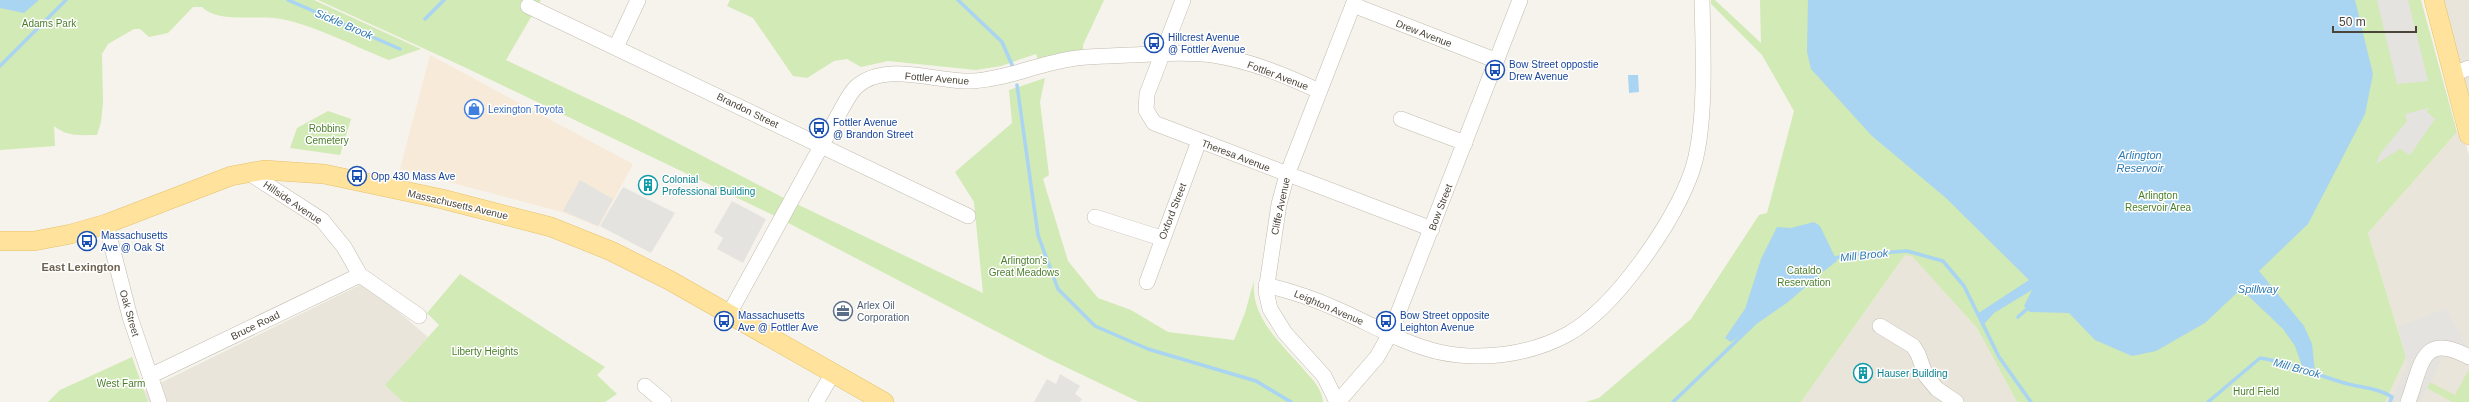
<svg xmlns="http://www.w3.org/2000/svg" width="2469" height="402" font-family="Helvetica,sans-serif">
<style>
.residential{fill:#eae5da}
.commercial{fill:#f7ead8}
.green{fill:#d2eab5}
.parking{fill:#e5e3e0}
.water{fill:#a9d4f2}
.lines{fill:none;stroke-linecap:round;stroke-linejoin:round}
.stream{stroke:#a9d4f2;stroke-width:3.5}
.minor-casing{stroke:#c2bbae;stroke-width:16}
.major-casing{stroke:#e6c16a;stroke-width:20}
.minor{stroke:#fff;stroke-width:15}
.major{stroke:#ffe39c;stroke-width:19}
.labels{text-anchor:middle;stroke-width:3;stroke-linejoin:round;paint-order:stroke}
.park-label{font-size:10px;fill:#4a7f2a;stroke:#fff}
.street-label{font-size:10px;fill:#4b4439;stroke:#fff}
.transit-label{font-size:10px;fill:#164399;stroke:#fff;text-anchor:start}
.shop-label{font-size:10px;fill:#366cbe;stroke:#fff;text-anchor:start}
.culture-label{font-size:10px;fill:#0d838f;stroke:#fff;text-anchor:start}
.service-label{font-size:10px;fill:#4e5e75;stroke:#fff;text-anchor:start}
.water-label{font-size:11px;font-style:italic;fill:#2e7ab2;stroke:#fff}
.neighbourhood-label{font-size:11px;font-weight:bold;fill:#6e6250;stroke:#fff}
</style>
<rect width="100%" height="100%" fill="#f6f3ec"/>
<g class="residential">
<path d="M 2439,0 L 2469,0 L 2469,117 Z"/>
<path d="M 2462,130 L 2469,156 L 2469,402 L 2385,402 L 2406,357 L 2368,233 L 2457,132 Z"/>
<path d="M 1908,251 L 1977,328 L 2017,402 L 1801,402 Z"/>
<path d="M 364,283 L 428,337 L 386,385 L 403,402 L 148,402 L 144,391 Z"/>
</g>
<path class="commercial" d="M 430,55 L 633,164 L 599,227 L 562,212 L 400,169 Z"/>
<g class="green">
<path d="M 0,0 L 314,0 L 421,49 L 389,60 C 358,48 314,25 281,19 C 258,14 219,24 202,7 L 193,7 L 168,33 L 149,37 L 140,29 L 134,29 L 108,44 L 102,54 L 103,103 L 101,122 L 97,135 C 81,135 67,137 54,126 L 55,146 L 0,150 Z"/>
<path d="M 318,0 L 541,0 L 506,60 L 633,120 L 782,197 L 983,293 L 974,202 L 955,172 L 1012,123 L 1009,90 L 1045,78 L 1040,102 L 1049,175 L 1043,179 L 1068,261 L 1098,298 L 1131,310 L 1168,332 L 1234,340 L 1245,313 L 1254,280 C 1250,318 1282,344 1305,371 C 1313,380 1322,389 1323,402 L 1139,402 L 1049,359 L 775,216 L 462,66 Z"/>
<path d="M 730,0 L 1104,0 L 1083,45 L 1083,51 L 1038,60 L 1036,54 L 1001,66 L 976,70 L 888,61 L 861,67 L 847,59 L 834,61 L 807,78 L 793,76 L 753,18 L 727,6 Z"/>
<path d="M 1711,0 L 1715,0 L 1761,43 L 1760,0 L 2421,0 L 2457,132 L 2368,233 L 2406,357 L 2385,402 L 2017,402 L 1977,328 L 1912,256 L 1905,255 L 1801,402 L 1585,402 L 1599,398 L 1691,319 L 1759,215 L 1767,213 L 1794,111 L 1762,55 L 1711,4 Z"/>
<path d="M 328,111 L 351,119 L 340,155 L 290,148 L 297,128 Z"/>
<path d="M 460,274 L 605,367 L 597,375 L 617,394 L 605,402 L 403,402 L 385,385 L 439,325 L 427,313 Z"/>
<path d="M 132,357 L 148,402 L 48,402 L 60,390 Z"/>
<path d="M 2469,369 L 2469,402 L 2452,402 L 2427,388 L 2430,382 L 2455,395 Z"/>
</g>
<g class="parking">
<path d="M 2377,0 L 2408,0 L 2428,81 L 2397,84 Z"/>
<path d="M 2428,108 L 2427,112 L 2435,119 L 2410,155 L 2400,149 L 2376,164 L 2380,154 L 2407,121 L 2405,114 Z"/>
<path d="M 580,180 L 613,199 L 598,226 L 563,211 Z"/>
<path d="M 623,187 L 675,213 L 651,253 L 600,226 Z"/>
<path d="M 732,201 L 766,219 L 743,263 L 717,249 L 723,238 L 714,232 Z"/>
<path d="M 2446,308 L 2466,345 L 2444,355 L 2420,402 L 2390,402 L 2408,365 L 2398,327 Z"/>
<path d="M 1060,374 L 1080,386 L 1075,394 L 1082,399 L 1080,402 L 1034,402 L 1047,379 L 1056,384 Z"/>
</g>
<g class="water">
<path d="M 0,0 L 39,0 L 24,13 L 0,8 Z"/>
<path d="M 1808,0 L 2355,0 L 2373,74 L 2365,114 L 2308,224 L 2259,271 L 2304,326 L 2312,344 L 2315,372 L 2303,369 L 2295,346 L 2283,329 L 2241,289 L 2205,323 L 2156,351 L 2132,356 L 2095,340 L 2069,313 L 2030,312 L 2024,306 L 2032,290 L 1994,313 L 1983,325 L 1977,314 L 2029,280 L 1946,198 L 1872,136 L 1811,69 L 1807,52 Z"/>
<path d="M 1628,75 L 1638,75 L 1639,92 L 1629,93 Z"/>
<path d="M 1814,222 L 1820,226 L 1837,261 L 1824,271 L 1788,302 L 1731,342 L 1725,338 L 1745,309 L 1761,259 L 1777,227 L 1791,228 Z"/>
</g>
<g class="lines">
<g class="stream">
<path d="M 288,0 L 400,49"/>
<path d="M 958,0 L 1002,42 L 1013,67"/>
<path d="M 425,19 L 444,0"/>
<path d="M 0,66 L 66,0"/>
<path d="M 1017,85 L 1038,235 L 1058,289 L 1095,326 L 1148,349 L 1256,381 L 1291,402"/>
<path d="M 1832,259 L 1847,255 L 1907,251 L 1943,261 L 1964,286 L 1999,357 L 2031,402"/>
<path d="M 2018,317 L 2027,309"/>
<path d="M 1673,402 L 1753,325"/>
<path d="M 2208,402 L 2260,358 C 2290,362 2318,376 2348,384 C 2364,388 2378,388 2392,397 L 2390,402"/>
</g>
<defs>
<g id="minor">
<path d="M 1183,0 L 1147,94 L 1146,110 L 1154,123 L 1432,229"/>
<path d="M 1353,5 L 1495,60"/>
<path d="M 528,6 L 968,216"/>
<path d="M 616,47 L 638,0"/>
<path d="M 2453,74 L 2469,68"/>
<path d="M 1401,119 L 1465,143"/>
<path d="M 249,173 L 322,220 L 344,247 L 360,275 L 419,316"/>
<path d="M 1095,217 L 1161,238"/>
<path d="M 106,224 L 130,317 L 159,402"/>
<path d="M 1147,282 L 1199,141"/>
<path d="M 1266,285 C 1291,291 1315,299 1339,310 C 1371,324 1404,344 1439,352 C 1481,361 1530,355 1568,334 C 1616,307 1674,222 1692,171 C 1707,127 1703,48 1702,0"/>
<path d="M 729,314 L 841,110 C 845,103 850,93 856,87 C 886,60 937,83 973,81 C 1003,79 1028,68 1056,62 C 1079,56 1105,56 1129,55 C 1157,54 1186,51 1213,55 C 1251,61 1285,75 1319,91"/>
<path d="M 1880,326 L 1913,346 L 1918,354 L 1926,376 L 1937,389 L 1956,402"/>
<path d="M 150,376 L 360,275"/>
<path d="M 645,386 L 664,402"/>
<path d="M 816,402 L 833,373"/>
<path d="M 1337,402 L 1324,376 L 1285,333 L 1270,309 L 1266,291 L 1279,204 L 1287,175 L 1355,0"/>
<path d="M 1338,402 L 1377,357 L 1390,334 L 1520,0"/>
<path d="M 2408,402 C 2422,365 2421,331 2469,357"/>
</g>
<g id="major">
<path d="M 2434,0 L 2469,135"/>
<path d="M 0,241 L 34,241 L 71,234 L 106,224 L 231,176 L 264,170 L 324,174 L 442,199 L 551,227 L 611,251 L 669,280 L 884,402"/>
</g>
</defs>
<use href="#minor" class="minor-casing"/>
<use href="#major" class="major-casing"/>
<use href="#minor" class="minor"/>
<use href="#major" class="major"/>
</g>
<defs>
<symbol id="bus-ring" viewBox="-11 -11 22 22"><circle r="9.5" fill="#fff" stroke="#1a4fb4" stroke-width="1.5"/><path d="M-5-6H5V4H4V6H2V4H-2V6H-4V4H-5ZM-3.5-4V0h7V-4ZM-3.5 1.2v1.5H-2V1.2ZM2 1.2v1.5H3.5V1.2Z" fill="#1a4fb4"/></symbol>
<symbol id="shop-ring" viewBox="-11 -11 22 22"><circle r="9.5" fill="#fff" stroke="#3f7fe0" stroke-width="1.5"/><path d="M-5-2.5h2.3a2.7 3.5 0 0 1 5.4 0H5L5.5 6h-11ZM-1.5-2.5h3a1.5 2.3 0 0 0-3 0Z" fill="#3f7fe0"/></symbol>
<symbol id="building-ring" viewBox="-11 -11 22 22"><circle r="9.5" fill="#fff" stroke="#0f9aa8" stroke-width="1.5"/><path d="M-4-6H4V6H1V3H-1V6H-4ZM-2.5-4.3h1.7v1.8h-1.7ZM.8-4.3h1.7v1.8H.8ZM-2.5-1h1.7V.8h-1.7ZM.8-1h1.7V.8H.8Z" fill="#0f9aa8"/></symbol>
<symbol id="office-ring" viewBox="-11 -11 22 22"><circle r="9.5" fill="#fff" stroke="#5c6f8a" stroke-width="1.5"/><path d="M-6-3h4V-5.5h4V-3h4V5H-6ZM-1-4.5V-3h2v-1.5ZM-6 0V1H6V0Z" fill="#5c6f8a"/></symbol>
</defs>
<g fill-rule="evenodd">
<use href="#bus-ring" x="1143" y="32" width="22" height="22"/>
<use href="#bus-ring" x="1484" y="59" width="22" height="22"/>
<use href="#shop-ring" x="463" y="98" width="22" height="22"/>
<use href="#bus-ring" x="808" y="117" width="22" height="22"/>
<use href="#bus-ring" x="346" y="165" width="22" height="22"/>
<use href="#building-ring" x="637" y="174" width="22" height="22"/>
<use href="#bus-ring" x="76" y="230" width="22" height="22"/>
<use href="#office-ring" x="832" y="300" width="22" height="22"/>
<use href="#bus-ring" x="713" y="310" width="22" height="22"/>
<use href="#bus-ring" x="1375" y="310" width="22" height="22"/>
<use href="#building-ring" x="1852" y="362" width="22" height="22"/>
</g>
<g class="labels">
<g class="park-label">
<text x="49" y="27">Adams Park</text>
<text x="327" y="132">Robbins<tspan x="327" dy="12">Cemetery</tspan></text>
<text x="2158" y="199">Arlington<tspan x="2158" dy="12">Reservoir Area</tspan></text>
<text x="1024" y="264">Arlington's<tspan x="1024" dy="12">Great Meadows</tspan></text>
<text x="1804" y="274">Cataldo<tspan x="1804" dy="12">Reservation</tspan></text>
<text x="485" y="355">Liberty Heights</text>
<text x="121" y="387">West Farm</text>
<text x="2256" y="395">Hurd Field</text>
</g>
<g class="street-label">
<text transform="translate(1424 33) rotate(21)" y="4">Drew Avenue</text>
<text transform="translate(1278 75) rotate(21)" y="4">Fottler Avenue</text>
<text transform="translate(937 78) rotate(5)" y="4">Fottler Avenue</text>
<text transform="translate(748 110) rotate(26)" y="4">Brandon Street</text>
<text transform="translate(1236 155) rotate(21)" y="4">Theresa Avenue</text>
<text transform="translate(293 202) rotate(34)" y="4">Hillside Avenue</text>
<text transform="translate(458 204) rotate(13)" y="4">Massachusetts Avenue</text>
<text transform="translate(1280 206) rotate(-78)" y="4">Cliffe Avenue</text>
<text transform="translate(1440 207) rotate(-69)" y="4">Bow Street</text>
<text transform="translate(1172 211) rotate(-69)" y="4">Oxford Street</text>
<text transform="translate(1329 307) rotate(23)" y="4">Leighton Avenue</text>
<text transform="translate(130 313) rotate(74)" y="4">Oak Street</text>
<text transform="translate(255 325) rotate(-26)" y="4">Bruce Road</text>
</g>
<g class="transit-label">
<text x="1168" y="41">Hillcrest Avenue<tspan x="1168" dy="12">@ Fottler Avenue</tspan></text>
<text x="1509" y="68">Bow Street oppostie<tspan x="1509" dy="12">Drew Avenue</tspan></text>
<text x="833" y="126">Fottler Avenue<tspan x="833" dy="12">@ Brandon Street</tspan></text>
<text x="371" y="180">Opp 430 Mass Ave</text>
<text x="101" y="239">Massachusetts<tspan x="101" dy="12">Ave @ Oak St</tspan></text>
<text x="738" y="319">Massachusetts<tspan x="738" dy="12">Ave @ Fottler Ave</tspan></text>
<text x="1400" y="319">Bow Street opposite<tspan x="1400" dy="12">Leighton Avenue</tspan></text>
</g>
<g class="shop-label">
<text x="488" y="113">Lexington Toyota</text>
</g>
<g class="culture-label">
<text x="662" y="183">Colonial<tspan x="662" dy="12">Professional Building</tspan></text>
<text x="1877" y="377">Hauser Building</text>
</g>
<g class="service-label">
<text x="857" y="309">Arlex Oil<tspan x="857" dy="12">Corporation</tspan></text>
</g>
<g class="water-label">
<text transform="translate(344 24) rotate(23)" y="4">Sickle Brook</text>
<text x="2140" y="159">Arlington<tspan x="2140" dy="13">Reservoir</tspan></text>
<text transform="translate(1864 255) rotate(-6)" y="4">Mill Brook</text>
<text x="2258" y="293">Spillway</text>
<text transform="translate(2297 368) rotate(15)" y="4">Mill Brook</text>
</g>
<g class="neighbourhood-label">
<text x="81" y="271">East Lexington</text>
</g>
</g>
<path d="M2333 26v6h83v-6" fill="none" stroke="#4b4439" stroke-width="2"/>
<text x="2339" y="26" font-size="12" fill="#4b4439" stroke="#ffffff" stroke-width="3" paint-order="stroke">50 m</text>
</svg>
